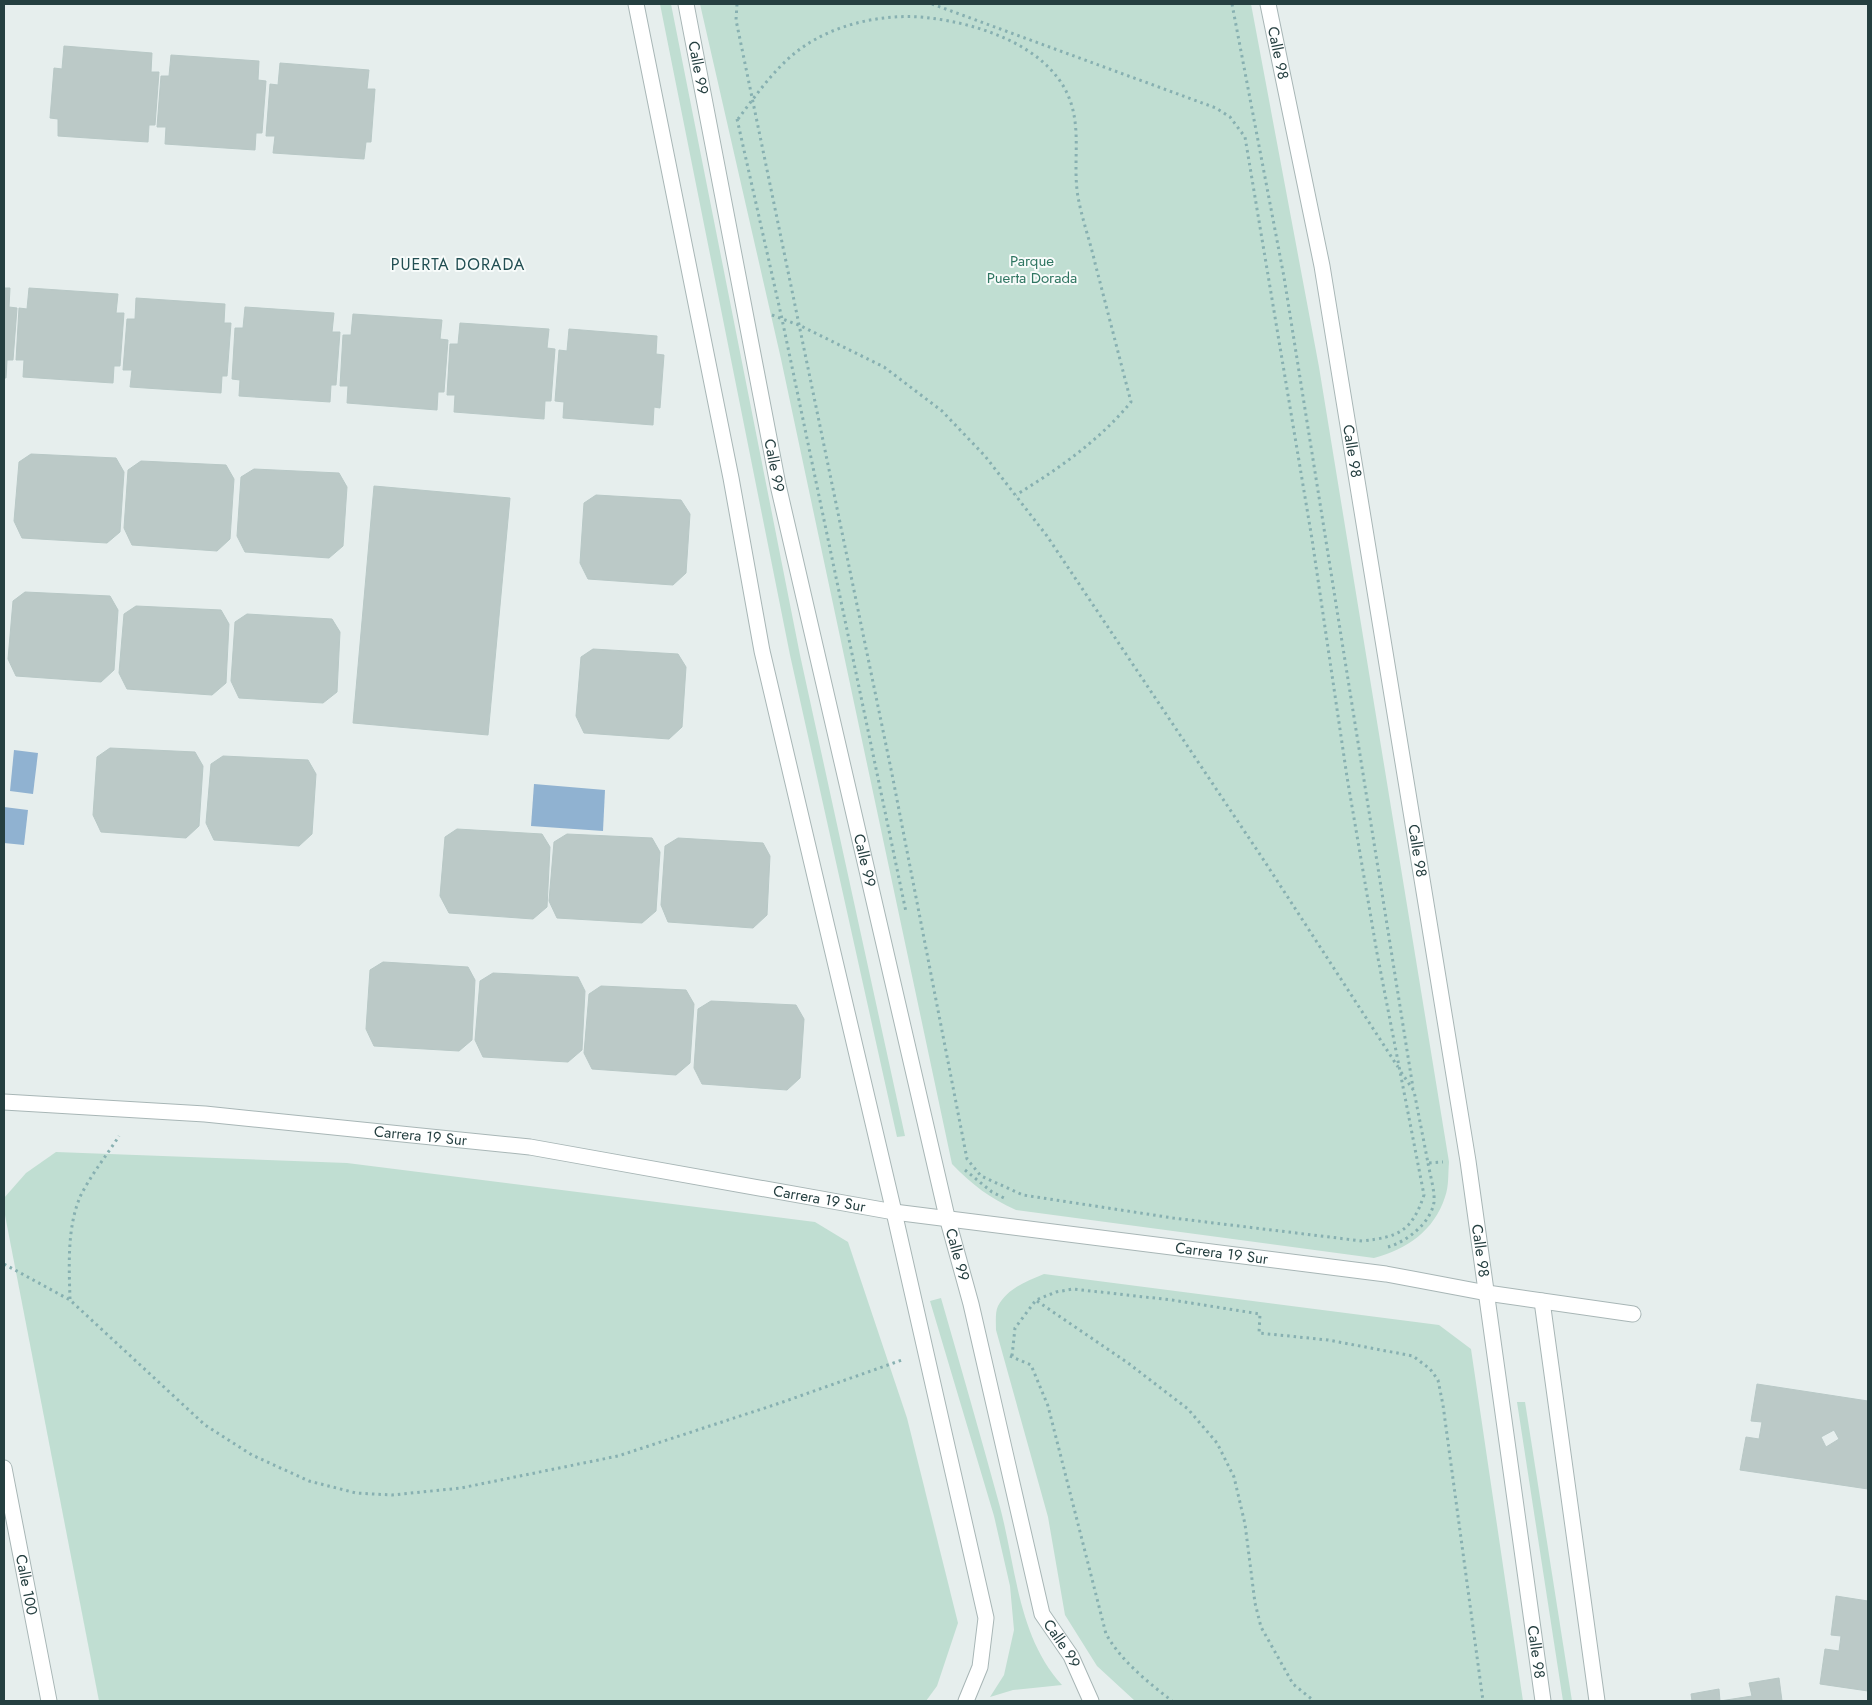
<svg xmlns="http://www.w3.org/2000/svg" width="1872" height="1705" font-family="Jost,sans-serif">
<style>
.green{fill:#c0ded2}
.water{fill:#90b2d1}
.building{fill:#bbc9c7;stroke:#b8c8c6;fill-rule:evenodd}
.lines{fill:none;stroke-linecap:round;stroke-linejoin:round}
.minor-casing{stroke:#a8b6b6;stroke-width:17}
.path{stroke:#87b0b1;stroke-width:3;stroke-dasharray:2.5 4;stroke-linecap:butt}
.minor{stroke:#fff;stroke-width:15}
.labels{text-anchor:middle;stroke-width:4;stroke-linejoin:round;paint-order:stroke}
.street-label{font-size:15px;fill:#253f40;stroke:#f7fbfa}
.park-label{font-size:15px;fill:#307662;stroke:#f7fbfa}
.neighbourhood-label{font-size:16px;letter-spacing:1px;fill:#214e52;stroke:#f7fbfa}
</style>
<rect width="100%" height="100%" fill="#e6eeed"/>
<g class="green">
<path d="M 660,4 L 671,4 L 800,655 L 905,1136 L 897,1137 L 790,655 Z"/>
<path d="M 700,4 L 1251,4 L 1319,367 L 1449,1162 C 1448,1173 1449,1187 1445,1197 C 1434,1231 1407,1249 1374,1258 L 1016,1210 C 990,1198 972,1185 952,1164 L 781,359 Z"/>
<path d="M 56,1152 L 347,1163 L 815,1222 L 848,1242 L 907,1418 L 958,1623 L 937,1686 L 926,1701 L 99,1701 L 4,1210 L 4,1198 L 26,1173 Z"/>
<path d="M 1044,1274 L 1439,1325 L 1471,1349 L 1523,1701 L 1135,1701 L 1097,1666 L 1065,1615 L 1048,1517 L 996,1330 C 996,1323 995,1312 998,1306 C 1008,1288 1027,1281 1044,1274 Z"/>
<path d="M 941,1298 C 961,1368 981,1437 1000,1507 C 1016,1567 1018,1637 1062,1685 L 1013,1690 L 990,1697 L 1004,1675 L 1014,1630 L 1010,1586 L 994,1516 L 930,1301 Z"/>
<path d="M 1517,1402 L 1525,1402 L 1572,1701 L 1563,1701 Z"/>
</g>
<g class="water">
<path d="M 14,750 L 38,753 L 33,794 L 10,791 Z"/>
<path d="M 534,784 L 605,790 L 603,831 L 531,826 Z"/>
<path d="M 4,807 L 28,810 L 24,845 L 4,843 Z"/>
</g>
<g class="building">
<path d="M 64,46 L 152,53 L 151,72 L 159,72 L 155,125 L 149,125 L 148,142 L 58,136 L 58,119 L 50,118 L 54,68 L 62,69 Z"/>
<path d="M 171,55 L 259,61 L 258,80 L 266,81 L 262,133 L 256,133 L 255,150 L 165,144 L 166,127 L 157,127 L 161,76 L 169,76 Z"/>
<path d="M 280,63 L 369,70 L 367,89 L 375,89 L 371,142 L 366,142 L 364,159 L 273,153 L 275,136 L 266,136 L 270,84 L 278,85 Z"/>
<path d="M 4,288 L 10,288 L 9,307 L 17,308 L 13,360 L 7,360 L 6,378 L 4,378 Z"/>
<path d="M 29,288 L 118,294 L 116,313 L 124,313 L 120,366 L 114,366 L 113,383 L 23,377 L 24,360 L 16,360 L 19,308 L 27,309 Z"/>
<path d="M 136,298 L 225,304 L 224,323 L 231,323 L 227,376 L 222,376 L 221,393 L 130,387 L 132,370 L 123,370 L 127,319 L 135,319 Z"/>
<path d="M 245,307 L 334,313 L 332,332 L 340,332 L 336,385 L 331,385 L 330,402 L 239,396 L 240,380 L 232,379 L 235,328 L 243,328 Z"/>
<path d="M 353,314 L 442,320 L 440,339 L 448,340 L 444,392 L 438,392 L 437,410 L 347,403 L 348,386 L 340,386 L 343,335 L 351,335 Z"/>
<path d="M 460,323 L 549,329 L 547,348 L 555,349 L 551,401 L 545,401 L 544,419 L 454,412 L 455,395 L 447,395 L 450,344 L 458,344 Z"/>
<path d="M 569,329 L 657,336 L 656,354 L 664,355 L 660,408 L 654,407 L 653,425 L 563,418 L 564,402 L 555,401 L 559,350 L 567,351 Z"/>
<path d="M 31,454 L 116,458 L 124,472 L 120,532 L 107,543 L 22,538 L 14,521 L 19,462 Z"/>
<path d="M 141,461 L 226,465 L 234,479 L 230,539 L 217,551 L 132,545 L 124,528 L 128,470 Z"/>
<path d="M 254,469 L 339,473 L 347,487 L 343,546 L 329,558 L 245,552 L 237,536 L 241,477 Z"/>
<path d="M 374,486 L 510,498 L 488,735 L 353,723 Z"/>
<path d="M 596,495 L 681,500 L 690,514 L 686,573 L 673,585 L 588,579 L 580,563 L 584,503 Z"/>
<path d="M 25,592 L 110,596 L 118,610 L 114,670 L 101,682 L 16,676 L 8,659 L 13,601 Z"/>
<path d="M 136,606 L 221,610 L 229,624 L 226,683 L 212,695 L 127,689 L 119,673 L 124,614 Z"/>
<path d="M 247,614 L 332,619 L 340,632 L 337,692 L 323,703 L 239,698 L 231,681 L 235,622 Z"/>
<path d="M 593,649 L 678,654 L 686,667 L 682,727 L 669,739 L 584,733 L 576,716 L 581,657 Z"/>
<path d="M 110,748 L 195,752 L 203,766 L 199,826 L 186,838 L 101,832 L 93,815 L 97,757 Z"/>
<path d="M 223,756 L 308,760 L 316,774 L 312,834 L 299,846 L 214,840 L 206,823 L 211,764 Z"/>
<path d="M 457,829 L 542,834 L 550,847 L 547,907 L 533,919 L 449,913 L 440,896 L 445,837 Z"/>
<path d="M 567,834 L 652,838 L 660,852 L 656,911 L 642,923 L 557,918 L 549,901 L 554,842 Z"/>
<path d="M 678,838 L 763,843 L 770,856 L 767,915 L 753,928 L 668,922 L 661,905 L 665,846 Z"/>
<path d="M 383,962 L 468,967 L 475,980 L 472,1040 L 459,1051 L 374,1046 L 366,1029 L 370,970 Z"/>
<path d="M 493,973 L 578,977 L 585,991 L 582,1050 L 568,1062 L 483,1057 L 475,1040 L 480,981 Z"/>
<path d="M 601,986 L 686,990 L 694,1004 L 690,1063 L 676,1075 L 592,1069 L 584,1053 L 589,994 Z"/>
<path d="M 711,1001 L 796,1005 L 804,1019 L 800,1078 L 787,1090 L 702,1084 L 694,1068 L 698,1009 Z"/>
<path d="M 1757,1384 L 1868,1401 L 1868,1489 L 1740,1470 L 1746,1437 L 1759,1439 L 1762,1422 L 1751,1421 ZM 1834,1430 L 1839,1439 L 1826,1447 L 1821,1437 Z"/>
<path d="M 1836,1596 L 1868,1601 L 1868,1691 L 1820,1684 L 1825,1649 L 1839,1651 L 1841,1636 L 1831,1635 Z"/>
<path d="M 1779,1678 L 1782,1701 L 1692,1701 L 1691,1694 L 1719,1689 L 1720,1701 L 1752,1696 L 1749,1683 Z"/>
</g>
<g class="lines">
<defs>
<g id="minor">
<path d="M 636,4 L 731,478 L 762,651 L 894,1212 L 986,1618 L 980,1667 L 966,1701"/>
<path id="s1" d="M 686,4 L 778,485 L 947,1217 L 971,1304 L 1042,1614 L 1071,1656 L 1091,1701"/>
<path id="s2" d="M 1268,4 L 1322,266 L 1468,1161 L 1543,1701"/>
<path id="s3" d="M 4,1102 L 205,1114 L 530,1147 L 894,1212 L 1386,1274 L 1487,1293 L 1633,1314"/>
<path d="M 1542,1301 L 1597,1701"/>
<path id="s4" d="M 4,1468 L 49,1701"/>
</g>
</defs>
<use href="#minor" class="minor-casing"/>
<g class="path">
<path d="M 737,4 L 736,20 L 892,774 L 967,1159 L 981,1176 L 1023,1195 L 1173,1218 L 1362,1241 C 1399,1237 1412,1231 1424,1195 L 1377,953 L 1347,777 L 1312,539 L 1245,137 L 1230,117 L 1216,108 L 932,4"/>
<path d="M 1232,4 L 1284,277 L 1413,1088"/>
<path d="M 737,119 L 782,319 L 906,912"/>
<path d="M 738,119 C 760,90 782,57 816,39 C 848,21 893,13 930,18 C 979,24 1044,45 1067,93 C 1083,127 1072,162 1078,197 C 1082,219 1090,241 1095,263 C 1107,309 1119,356 1131,402 C 1099,441 1058,469 1016,495"/>
<path d="M 772,315 L 801,326 L 884,367 L 942,411 L 985,456 L 1047,536 L 1263,859 L 1398,1067"/>
<path d="M 1401,1072 L 1414,1091 L 1428,1163 L 1443,1162"/>
<path d="M 965,1170 L 992,1192 L 1004,1198"/>
<path d="M 1388,1247 C 1406,1242 1431,1223 1434,1202 C 1435,1191 1430,1175 1428,1163"/>
<path d="M 4,1264 L 70,1300 L 205,1425 L 252,1455 L 309,1481 L 356,1493 L 392,1495 L 461,1488 L 618,1456 L 780,1403 L 902,1360"/>
<path d="M 70,1299 C 69,1266 67,1228 80,1197 C 90,1176 107,1155 119,1136"/>
<path d="M 1037,1301 L 1128,1363 L 1188,1409 L 1217,1443 L 1234,1477 L 1245,1524 L 1255,1603 L 1261,1627 L 1293,1684 L 1314,1701"/>
<path d="M 1010,1356 L 1031,1365 L 1048,1406 L 1106,1634 C 1122,1662 1148,1682 1172,1701"/>
<path d="M 1012,1356 L 1015,1328 L 1036,1300 L 1056,1292 L 1073,1289 L 1172,1300 L 1260,1314 L 1259,1333 L 1328,1340 L 1413,1356 L 1430,1369 L 1438,1380 L 1443,1405 L 1483,1701"/>
</g>
<use href="#minor" class="minor"/>
</g>
<g class="labels">
<g class="street-label">
<text dy="5" stroke="none"><textPath href="#s2" startOffset="50">Calle 98</textPath></text>
<text dy="5" stroke="none"><textPath href="#s1" startOffset="65">Calle 99</textPath></text>
<text dy="5" stroke="none"><textPath href="#s2" startOffset="455">Calle 98</textPath></text>
<text dy="5" stroke="none"><textPath href="#s1" startOffset="470">Calle 99</textPath></text>
<text dy="5" stroke="none"><textPath href="#s2" startOffset="860">Calle 98</textPath></text>
<text dy="5" stroke="none"><textPath href="#s1" startOffset="875">Calle 99</textPath></text>
<text dy="5" stroke="none"><textPath href="#s3" startOffset="418">Carrera 19 Sur</textPath></text>
<text dy="5" stroke="none"><textPath href="#s3" startOffset="822">Carrera 19 Sur</textPath></text>
<text dy="5" stroke="none"><textPath href="#s2" startOffset="1265">Calle 98</textPath></text>
<text dy="5" stroke="none"><textPath href="#s3" startOffset="1228">Carrera 19 Sur</textPath></text>
<text dy="5" stroke="none"><textPath href="#s1" startOffset="1280">Calle 99</textPath></text>
<text dy="5" stroke="none"><textPath href="#s4" startOffset="119">Calle 100</textPath></text>
<text dy="5" stroke="none"><textPath href="#s1" startOffset="1685">Calle 99</textPath></text>
<text dy="5" stroke="none"><textPath href="#s2" startOffset="1670">Calle 98</textPath></text>
</g>
<g class="park-label">
<text x="1032" y="266">Parque<tspan x="1032" dy="17">Puerta Dorada</tspan></text>
</g>
<g class="neighbourhood-label">
<text x="458" y="270">PUERTA DORADA</text>
</g>
</g>
<rect width="1872" height="1705" fill="none" stroke="#253f40" stroke-width="10"/>
</svg>
